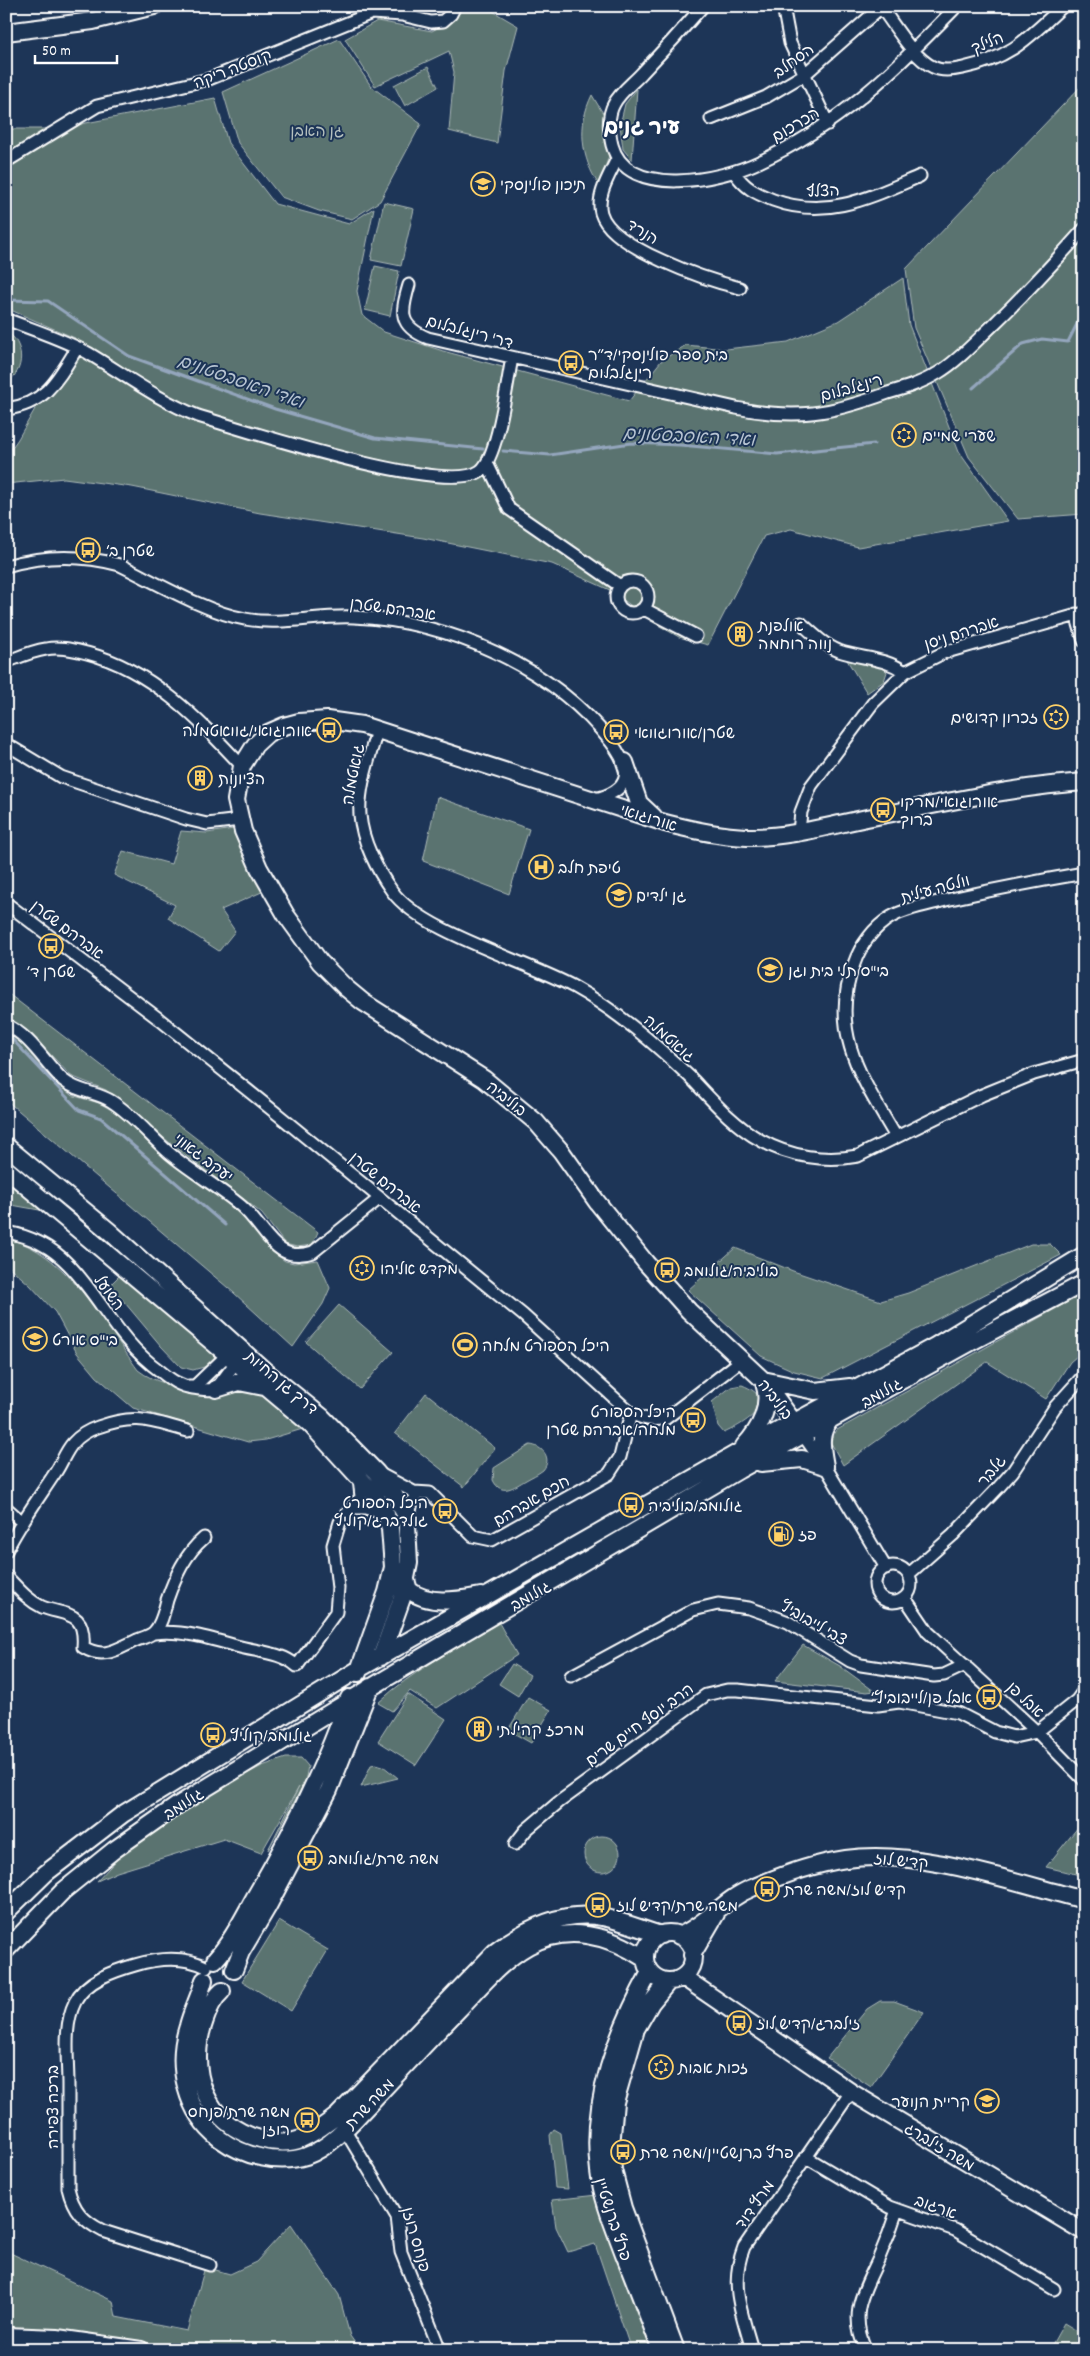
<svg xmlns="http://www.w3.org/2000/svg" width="1090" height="2356" font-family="Dekko,'Playpen Sans Hebrew',sans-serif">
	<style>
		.green { fill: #5a736f; stroke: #acb9b7 }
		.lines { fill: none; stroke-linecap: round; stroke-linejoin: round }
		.stream { stroke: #94a6bd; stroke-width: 3 }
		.street-casing { stroke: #fff; stroke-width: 15 }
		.secondary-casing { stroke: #fff; stroke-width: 20 }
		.street { stroke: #1d3557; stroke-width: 11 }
		.secondary { stroke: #1d3557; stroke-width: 16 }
		.labels { text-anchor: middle; stroke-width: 4; stroke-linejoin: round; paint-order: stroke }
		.street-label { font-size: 16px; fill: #fff; stroke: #1d3557 }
		.park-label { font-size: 16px; fill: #b5c0be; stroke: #1d3557 }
		.poi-label { font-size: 16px; fill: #fff; stroke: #1d3557; text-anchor: start }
		.water-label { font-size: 18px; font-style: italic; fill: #b7c4d3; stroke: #1d3557 }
		.district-label { font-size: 21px; font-weight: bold; fill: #fff; stroke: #1d3557 }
	</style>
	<rect width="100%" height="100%" fill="#1d3557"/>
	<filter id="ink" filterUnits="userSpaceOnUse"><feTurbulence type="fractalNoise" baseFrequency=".02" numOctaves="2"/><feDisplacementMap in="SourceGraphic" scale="10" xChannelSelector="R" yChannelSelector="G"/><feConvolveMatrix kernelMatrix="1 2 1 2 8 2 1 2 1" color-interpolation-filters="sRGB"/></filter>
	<g filter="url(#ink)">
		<path class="green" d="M460 6H484L518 26 506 71 497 143 449 131 454 72 449 51 375 86 345 39 377 21 432 31 457 17Z
			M339 39 371 86 421 124 380 201 352 219 319 211 281 197 238 143 223 92Z
			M428 67 438 87 405 106 394 85Z
			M1084 83V514L1018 519 969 457 914 328 906 269Z
			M637 89 632 160 623 149 620 125 625 104Z
			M592 95 604 115 605 141 609 156 599 185C581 158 577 125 592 95Z
			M215 98 228 143 275 204 349 224 374 208 357 291 362 315 384 332 443 351 629 401 661 361 686 345 726 349 788 342 838 321 903 278 909 325 959 452 1008 521 858 547 791 529 764 536 708 645 679 637 651 621 612 591 552 564 423 538 260 513 132 487 64 478 6 484V456L18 439 75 338 6 308V129H55Z
			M384 202 414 209 401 266 371 260Z
			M375 266 399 271 390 316 365 310Z
			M6 331C25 343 26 371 6 383Z
			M847 660C862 659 877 660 887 672L884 681 867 693Z
			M437 797 529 829 509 894 423 861Z
			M234 829 264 891 221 910 235 931 219 951 168 918 175 905 114 875 123 851 171 864 181 831 207 833Z
			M6 992 318 1232 312 1245 297 1247 285 1244 262 1214 249 1203 181 1152 106 1090 71 1076 32 1035 6 1021Z
			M6 1033 18 1039 45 1072 71 1095 99 1103 121 1115 163 1151 208 1186 242 1215 256 1230 270 1250 285 1261 294 1263 318 1260 330 1288 323 1304 293 1347 234 1293 6 1100Z
			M6 1178 45 1211 6 1204Z
			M6 1239C65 1249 105 1325 138 1370 174 1398 220 1379 260 1394 272 1398 295 1420 306 1428L266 1440 248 1442 133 1408 97 1377 77 1353 55 1312 30 1285 6 1264Z
			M1031 1244H1050L1061 1255 823 1378 794 1371 761 1356 688 1290 735 1248 793 1271 881 1301 908 1293Z
			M120 1275 218 1351 215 1364 193 1370 181 1367 161 1346 110 1285Z
			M1084 1293V1350L1070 1362 1046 1399 987 1362 843 1465 830 1441 837 1430Z
			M339 1305 393 1352 360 1389 306 1342Z
			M742 1385C783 1401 744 1424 724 1433L718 1426 712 1402 731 1387Z
			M426 1393 495 1448 464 1487 395 1433Z
			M530 1445C542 1446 553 1458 543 1470 538 1474 531 1477 526 1480 514 1487 501 1497 493 1480L494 1468Z
			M499 1623 517 1655 437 1708 410 1691 392 1711 378 1703C413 1670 457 1648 499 1623Z
			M803 1645 840 1666 874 1691 867 1692 775 1681Z
			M512 1664 530 1675 518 1696 499 1684Z
			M408 1694 446 1719 416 1765 378 1741Z
			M528 1697 551 1710 531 1743 508 1730Z
			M286 1758H301L308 1766 305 1782 268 1850 299 1787 261 1853 224 1839 117 1872 97 1881 121 1855 216 1790 262 1766Z
			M376 1764 383 1766 398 1778 361 1787 371 1765Z
			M1083 1820 1084 1876 1046 1867 1083 1821Z
			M584 1854a18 18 0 1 1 36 0a18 18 0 1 1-36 0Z
			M279 1921 328 1950 291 2011 242 1981Z
			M880 2001H894L924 2012 871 2087 827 2058 867 2009Z
			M554 2129 561 2133 568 2189 555 2188 550 2135Z
			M597 2195 651 2350H631L595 2244 568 2252 556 2227 552 2200Z
			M291 2224 339 2295 350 2336 360 2350H176C120 2335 63 2331 6 2328V2251L113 2301 116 2317 187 2331 205 2267 230 2274 256 2262Z
			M1064 2323 1084 2335V2350H1049Z"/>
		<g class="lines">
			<path class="stream" d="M6 300 48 301 129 356 275 409 375 438 483 449
				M973 388 1023 344 1042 339 1068 342 1084 310
				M503 451 550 455 631 443 680 445 777 454 874 444
				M11 1038 79 1110 101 1118 225 1225"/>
			<g class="street-casing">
				<path id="street" d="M703 6C683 29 663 51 642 73 633 83 620 92 614 104 607 116 609 132 612 145 627 200 721 180 759 162 841 125 895 69 957 6
					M783 6 790 43 828 124
					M880 6C894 24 913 58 933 67 942 72 954 70 963 68 1011 58 1028 38 1063 6
					M711 119 766 97 805 74 881 7
					M10 159 97 106 209 79 372 13 402 15 431 22 443 21 451 14 455 6
					M617 159C610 174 596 196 601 213 611 248 707 280 740 288
					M734 172C745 188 755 193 773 200 827 220 871 197 920 176
					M409 285C401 312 398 326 428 338L736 408C797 420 830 414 888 393 905 388 922 383 938 373 958 361 975 342 992 326 1024 295 1054 263 1084 229
					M6 319C33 330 63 339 88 353 125 375 158 400 198 416 244 430 445 496 480 471 498 458 507 382 512 358
					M6 409C46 404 58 379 77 348
					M487 463 509 509 620 586
					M6 566C44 555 83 555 120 565 155 582 208 613 245 619 282 626 317 615 354 617 448 621 552 666 611 742 632 769 633 790 595 799
					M616 597a16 16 0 1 1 32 0a16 16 0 1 1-32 0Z
					M644 609 696 636
					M1076 614 1084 641
					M801 623C812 633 824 645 839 651 862 659 884 657 905 672
					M6 662C19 657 32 651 46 649 59 646 74 650 87 653 152 670 198 719 242 766
					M377 730C370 757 358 787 360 815 362 841 377 870 392 891 421 932 527 961 574 987 617 1011 654 1043 690 1077 711 1099 733 1125 760 1140 790 1157 825 1162 858 1156L982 1095 1034 1074 1084 1060
					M6 744 61 777 186 819 207 824 240 820
					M799 832 801 812 811 786 873 703 905 672 943 653 1084 613
					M6 903 159 1019 281 1117 523 1315 631 1413C643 1420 652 1420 665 1419L743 1359
					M6 1025C31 1036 44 1062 63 1080 77 1092 97 1092 111 1101 135 1116 152 1139 174 1157 195 1174 220 1188 241 1206 266 1227 274 1265 313 1252L380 1198
					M896 1137C863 1080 828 1032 854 964 860 946 874 927 891 917 907 908 927 905 946 900 991 890 1037 881 1084 873
					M6 1232C30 1236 52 1247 69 1265 103 1300 117 1340 160 1371 171 1380 179 1386 193 1388 201 1389 208 1391 216 1389L239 1358
					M189 1386H195L222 1360 235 1353
					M803 1435 825 1466 886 1568
					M382 1475 414 1492 430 1493 473 1536 492 1540 609 1474 620 1457 631 1413
					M6 1508 21 1521
					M354 1508H365L386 1514
					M408 1520 412 1502 418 1493
					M6 1551C20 1523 38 1499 55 1473 62 1463 65 1452 73 1443 79 1436 89 1430 98 1427 137 1413 150 1421 188 1431
					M875 1584a18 18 0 1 1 36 0a18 18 0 1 1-36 0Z
					M909 1574 953 1535 998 1488 1013 1471 1055 1407 1084 1375
					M6 1576C17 1587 27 1600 42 1607 66 1616 86 1610 83 1647 104 1660 117 1649 137 1640 142 1638 150 1636 154 1632 162 1624 164 1611 167 1600 175 1577 185 1554 204 1538
					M905 1598 928 1632 1037 1732 1084 1780
					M154 1633C182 1630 209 1638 236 1646 258 1652 281 1652 297 1666L336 1612 338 1588 333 1545 340 1522 361 1497 359 1478
					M571 1676 693 1610 718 1604 749 1608 772 1616 788 1622 850 1661 861 1665 934 1676 944 1675 965 1665
					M515 1844 526 1830 559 1802 706 1695 727 1690H738L878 1705 899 1702 958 1713 995 1732 1014 1737 1037 1732 1077 1700 1084 1690
					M206 1967C185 1956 158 1958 135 1965 114 1971 86 1980 75 2002 63 2026 68 2058 68 2085 68 2119 68 2153 68 2188 73 2210 83 2221 103 2231L210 2265
					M342 2125 397 2217 401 2252 440 2350
					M806 2157 890 2207 955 2230 1054 2289
					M752 2350C742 2313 729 2285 744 2247L851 2092
					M866 2350C848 2313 864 2291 879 2258 886 2242 892 2226 897 2210"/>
			</g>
			<g class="secondary-casing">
				<path id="secondary" d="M6 32 93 21 154 6
					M625 762 639 803 654 817
					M6 1146 109 1231 264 1370 322 1417 376 1472 393 1493 405 1514 407 1525 409 1563 402 1598 381 1657
					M6 1169 310 1424 375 1495 386 1514 390 1529 393 1567 387 1592 358 1673
					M763 1380 815 1391 850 1387
					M216 1389 239 1382 264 1387
					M803 1435 763 1380 689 1311 646 1263 597 1202 561 1151 536 1122 484 1079 363 1002 346 988 320 962 286 915 259 868 243 831 236 800 242 766 255 745 268 733 284 726 299 722 327 720 362 725 665 823C692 830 719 836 747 837 787 838 828 826 867 818 939 804 1011 787 1084 782
					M744 1446C760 1429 772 1406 764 1383
					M761 1463 802 1459 825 1466
					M825 1466C822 1449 818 1434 830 1420
					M406 1580 409 1590C429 1606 458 1600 481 1596
					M6 1912 46 1873 123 1814 359 1669 739 1452 935 1346 1084 1255
					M645 1957a24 24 0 1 1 48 0a24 24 0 1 1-48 0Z
					M679 1936C706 1925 724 1899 752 1888 782 1875 813 1864 846 1859 917 1848 1014 1882 1084 1900
					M6 1950 63 1891 114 1850 178 1805 385 1679 739 1470 975 1340 1084 1283
					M692 1955 716 1914
					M215 1960C232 1941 243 1918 256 1895 292 1833 325 1766 349 1698
					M234 1970 241 1952 267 1908 329 1790 370 1687
					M650 1972C617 2032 590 2101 599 2171 602 2199 614 2227 624 2254 637 2286 649 2318 661 2350
					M683 1977 851 2092 1084 2232
					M204 1980C200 1996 192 2010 188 2026 175 2066 186 2113 220 2139 243 2156 278 2165 306 2156 332 2147 354 2120 372 2101 401 2070 429 2040 458 2010 479 1988 501 1961 528 1946 567 1924 610 1935 645 1959
					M669 1981 651 2003 636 2029 615 2102 611 2146 613 2170 623 2208 676 2350
					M222 1991C213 1999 209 2009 205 2020 186 2070 206 2125 260 2139 273 2143 289 2144 301 2139 314 2134 326 2124 337 2116L495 1952C526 1928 562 1910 602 1917 622 1921 641 1929 661 1935
					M6 2336 57 2338 141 2350
					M6 2348 60 2350"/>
			</g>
			<use href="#street" class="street"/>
			<use href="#secondary" class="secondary"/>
		</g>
	</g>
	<defs>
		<g id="school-ring" transform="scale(1.25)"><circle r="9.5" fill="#1d3557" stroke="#ffd166" stroke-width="1.5"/><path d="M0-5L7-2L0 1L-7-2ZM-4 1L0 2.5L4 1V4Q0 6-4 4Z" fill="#ffd166"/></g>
		<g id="bus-ring" transform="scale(1.25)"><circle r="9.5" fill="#1d3557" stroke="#ffd166" stroke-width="1.5"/><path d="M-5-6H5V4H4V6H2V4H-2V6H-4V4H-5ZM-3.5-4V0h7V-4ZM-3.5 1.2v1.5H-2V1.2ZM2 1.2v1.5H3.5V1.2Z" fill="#ffd166"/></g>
		<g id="synagogue-ring" transform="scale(1.25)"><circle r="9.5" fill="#1d3557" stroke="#ffd166" stroke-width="1.5"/><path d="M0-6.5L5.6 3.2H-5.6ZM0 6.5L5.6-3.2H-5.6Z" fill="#ffd166"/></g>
		<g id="building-ring" transform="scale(1.25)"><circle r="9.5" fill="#1d3557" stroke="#ffd166" stroke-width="1.5"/><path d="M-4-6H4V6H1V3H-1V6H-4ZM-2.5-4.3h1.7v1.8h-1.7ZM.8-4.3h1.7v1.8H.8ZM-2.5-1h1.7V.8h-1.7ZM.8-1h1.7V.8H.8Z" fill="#ffd166"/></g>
		<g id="hospital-ring" transform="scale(1.25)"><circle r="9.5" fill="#1d3557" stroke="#ffd166" stroke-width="1.5"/><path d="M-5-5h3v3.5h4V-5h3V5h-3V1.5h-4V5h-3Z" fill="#ffd166"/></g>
		<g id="stadium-ring" transform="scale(1.25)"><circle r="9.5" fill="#1d3557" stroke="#ffd166" stroke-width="1.5"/><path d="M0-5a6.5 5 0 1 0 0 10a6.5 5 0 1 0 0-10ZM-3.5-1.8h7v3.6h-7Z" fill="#ffd166"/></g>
		<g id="fuel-ring" transform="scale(1.25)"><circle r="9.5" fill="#1d3557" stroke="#ffd166" stroke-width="1.5"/><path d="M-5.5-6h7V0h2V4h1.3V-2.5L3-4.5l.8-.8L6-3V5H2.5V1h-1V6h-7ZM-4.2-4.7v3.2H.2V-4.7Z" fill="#ffd166"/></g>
	</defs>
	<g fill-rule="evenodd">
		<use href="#school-ring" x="483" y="184"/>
		<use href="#bus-ring" x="571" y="363"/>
		<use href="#synagogue-ring" x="904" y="435"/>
		<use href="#bus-ring" x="88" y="550"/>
		<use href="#building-ring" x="740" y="634"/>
		<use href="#synagogue-ring" x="1056" y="717"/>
		<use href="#bus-ring" x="329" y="730"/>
		<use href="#bus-ring" x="616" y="732"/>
		<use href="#building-ring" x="200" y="778"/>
		<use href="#bus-ring" x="883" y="810"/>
		<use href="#hospital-ring" x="541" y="867"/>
		<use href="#school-ring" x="619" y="895"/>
		<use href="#bus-ring" x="51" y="946"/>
		<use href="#school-ring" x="770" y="970"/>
		<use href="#synagogue-ring" x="362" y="1268"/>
		<use href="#bus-ring" x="667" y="1270"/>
		<use href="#school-ring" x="35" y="1339"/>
		<use href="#stadium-ring" x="465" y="1345"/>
		<use href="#bus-ring" x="693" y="1420"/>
		<use href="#bus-ring" x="631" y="1505"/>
		<use href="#bus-ring" x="445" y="1511"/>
		<use href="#fuel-ring" x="781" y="1534"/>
		<use href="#bus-ring" x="989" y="1697"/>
		<use href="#building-ring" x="479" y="1729"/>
		<use href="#bus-ring" x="213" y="1735"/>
		<use href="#bus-ring" x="310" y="1858"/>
		<use href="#bus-ring" x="767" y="1889"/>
		<use href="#bus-ring" x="598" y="1905"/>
		<use href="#bus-ring" x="739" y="2023"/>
		<use href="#synagogue-ring" x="661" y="2067"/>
		<use href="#school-ring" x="987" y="2101"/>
		<use href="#bus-ring" x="307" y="2120"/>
		<use href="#bus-ring" x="623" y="2152"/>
	</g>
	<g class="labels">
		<g class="street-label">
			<text transform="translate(987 42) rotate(-22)" y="6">הלילך</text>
			<text transform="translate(793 60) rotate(-36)" y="6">הסחלב</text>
			<text transform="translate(232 68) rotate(-21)" y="6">קוסטה ריקה</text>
			<text transform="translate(795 124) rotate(-31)" y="6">הכרכום</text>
			<text transform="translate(823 190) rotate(-3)" y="6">הצלף</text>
			<text transform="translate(643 231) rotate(31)" y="6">הנרד</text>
			<text transform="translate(470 331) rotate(15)" y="6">דר' רינגלבלום</text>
			<text transform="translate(851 387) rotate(-16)" y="6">רינגלבלום</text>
			<text transform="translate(393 608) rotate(8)" y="6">אברהם שטרן</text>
			<text transform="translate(961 632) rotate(-18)" y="6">אברהם ניסן</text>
			<text transform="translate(352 774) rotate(-79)" y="6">גואטמלה</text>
			<text transform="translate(649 817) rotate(17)" y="6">אורוגואי</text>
			<text transform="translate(935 888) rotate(-15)" y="6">וולטה עילית</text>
			<text transform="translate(68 929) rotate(37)" y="6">אברהם שטרן</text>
			<text transform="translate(670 1038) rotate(42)" y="6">גואטמלה</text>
			<text transform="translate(507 1098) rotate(39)" y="6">בוליביה</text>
			<text transform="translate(204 1157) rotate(37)" y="6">יעקב גאוני</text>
			<text transform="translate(386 1182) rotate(39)" y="6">אברהם שטרן</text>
			<text transform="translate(110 1292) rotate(54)" y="6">השועל</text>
			<text transform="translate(282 1382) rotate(40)" y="6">דרך גן החיות</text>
			<text transform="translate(881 1392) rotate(-29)" y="6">גולומב</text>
			<text transform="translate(776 1399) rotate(53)" y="6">בוליביה</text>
			<text transform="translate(991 1470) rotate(-50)" y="6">גלבר</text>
			<text transform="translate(531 1500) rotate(-30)" y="6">חכם אברהם</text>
			<text transform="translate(530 1595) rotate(-30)" y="6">גולומב</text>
			<text transform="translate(814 1622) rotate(30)" y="6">צבי לייבוביץ</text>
			<text transform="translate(1026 1699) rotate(43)" y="6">אבל פן</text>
			<text transform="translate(639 1724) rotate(-36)" y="6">הרב יוסף חיים שרים</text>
			<text transform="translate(183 1803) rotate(-33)" y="6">גולומב</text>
			<text transform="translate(901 1860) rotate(5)" y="6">קדיש לוז</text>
			<text transform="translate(369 2103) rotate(-46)" y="6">משה שרת</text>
			<text transform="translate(52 2107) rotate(-90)" y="6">ברכה צפירה</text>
			<text transform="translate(940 2146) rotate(31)" y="6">משה זילברג</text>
			<text transform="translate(754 2204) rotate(-55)" y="6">מרץ דוד</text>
			<text transform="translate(936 2206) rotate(20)" y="6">ארגוב</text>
			<text transform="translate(614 2219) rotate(72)" y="6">פרץ ברנשטיין</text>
			<text transform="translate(417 2239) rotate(74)" y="6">פנחס רוזן</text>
		</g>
		<g class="park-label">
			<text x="317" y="136">גן האבן</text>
		</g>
		<g class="poi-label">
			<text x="500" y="190">תיכון פולינסקי</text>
			<text x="588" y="360">בית ספר פולינסקי/ד״ר<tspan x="588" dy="18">רינגלבלום</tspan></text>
			<text x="922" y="441">שערי שמיים</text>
			<text x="106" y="556">שטרן ב׳</text>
			<text x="758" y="631">אולפנת<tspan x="758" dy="18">נווה רוחמה</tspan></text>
			<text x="1038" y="723" text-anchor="end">זכרון קדושים</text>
			<text x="312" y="736" text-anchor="end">אורוגואי/גוואטמלה</text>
			<text x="634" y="738">שטרן/אורוגוואי</text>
			<text x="218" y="784">הציונות</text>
			<text x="900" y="807">אורוגואי/מרקו<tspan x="900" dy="18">ברוך</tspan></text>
			<text x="558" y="873">טיפת חלב</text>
			<text x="636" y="901">גן ילדים</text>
			<text x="788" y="976">בי"ס תלי בית וגן</text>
			<text x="51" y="977" text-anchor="middle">שטרן ד׳</text>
			<text x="380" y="1274">מקדש אליהו</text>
			<text x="684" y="1276">בוליביה/גולומב</text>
			<text x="52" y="1345">בי"ס אורט</text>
			<text x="482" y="1351">היכל הספורט מלחה</text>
			<text x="676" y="1417" text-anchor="end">היכל הספורט<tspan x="676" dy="18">מלחה/אברהם שטרן</tspan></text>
			<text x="428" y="1508" text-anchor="end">היכל הספורט<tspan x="428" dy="18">גולדברג/קוליץ</tspan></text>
			<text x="648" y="1511">גולומב/בוליביה</text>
			<text x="798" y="1540">פז</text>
			<text x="972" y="1703" text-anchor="end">אבל פן/לייבוביץ׳</text>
			<text x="496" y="1735">מרכז קהילתי</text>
			<text x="230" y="1741">גולומב/קוליץ</text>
			<text x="328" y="1864">משה שרת/גולומב</text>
			<text x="784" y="1895">קדיש לוז/משה שרת</text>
			<text x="616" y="1911">משה שרת/קדיש לוז</text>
			<text x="756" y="2029">זילברג/קדיש לוז</text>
			<text x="678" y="2073">זכות אבות</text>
			<text x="970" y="2107" text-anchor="end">קריית הנוער</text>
			<text x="290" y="2117" text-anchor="end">משה שרת/פנחס<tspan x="290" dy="18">רוזן</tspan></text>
			<text x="640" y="2158">פרץ ברנשטיין/משה שרת</text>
		</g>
		<g class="water-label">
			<text transform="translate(241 381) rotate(19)" y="6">ואדי האסבסטונים</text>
			<text transform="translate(689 436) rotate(3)" y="6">ואדי האסבסטונים</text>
		</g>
		<g class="district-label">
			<text x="642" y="134">עיר גנים</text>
		</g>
	</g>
	<rect width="1090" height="2356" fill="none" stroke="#1d3557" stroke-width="25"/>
	<rect x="12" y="12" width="1065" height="2331" fill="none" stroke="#fff" stroke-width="2" filter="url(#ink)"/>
	<path d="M35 55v8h82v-8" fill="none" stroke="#ffffff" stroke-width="2.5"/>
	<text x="42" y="55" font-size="15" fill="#ffffff" stroke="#1d3557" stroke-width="4" paint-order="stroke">50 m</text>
</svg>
